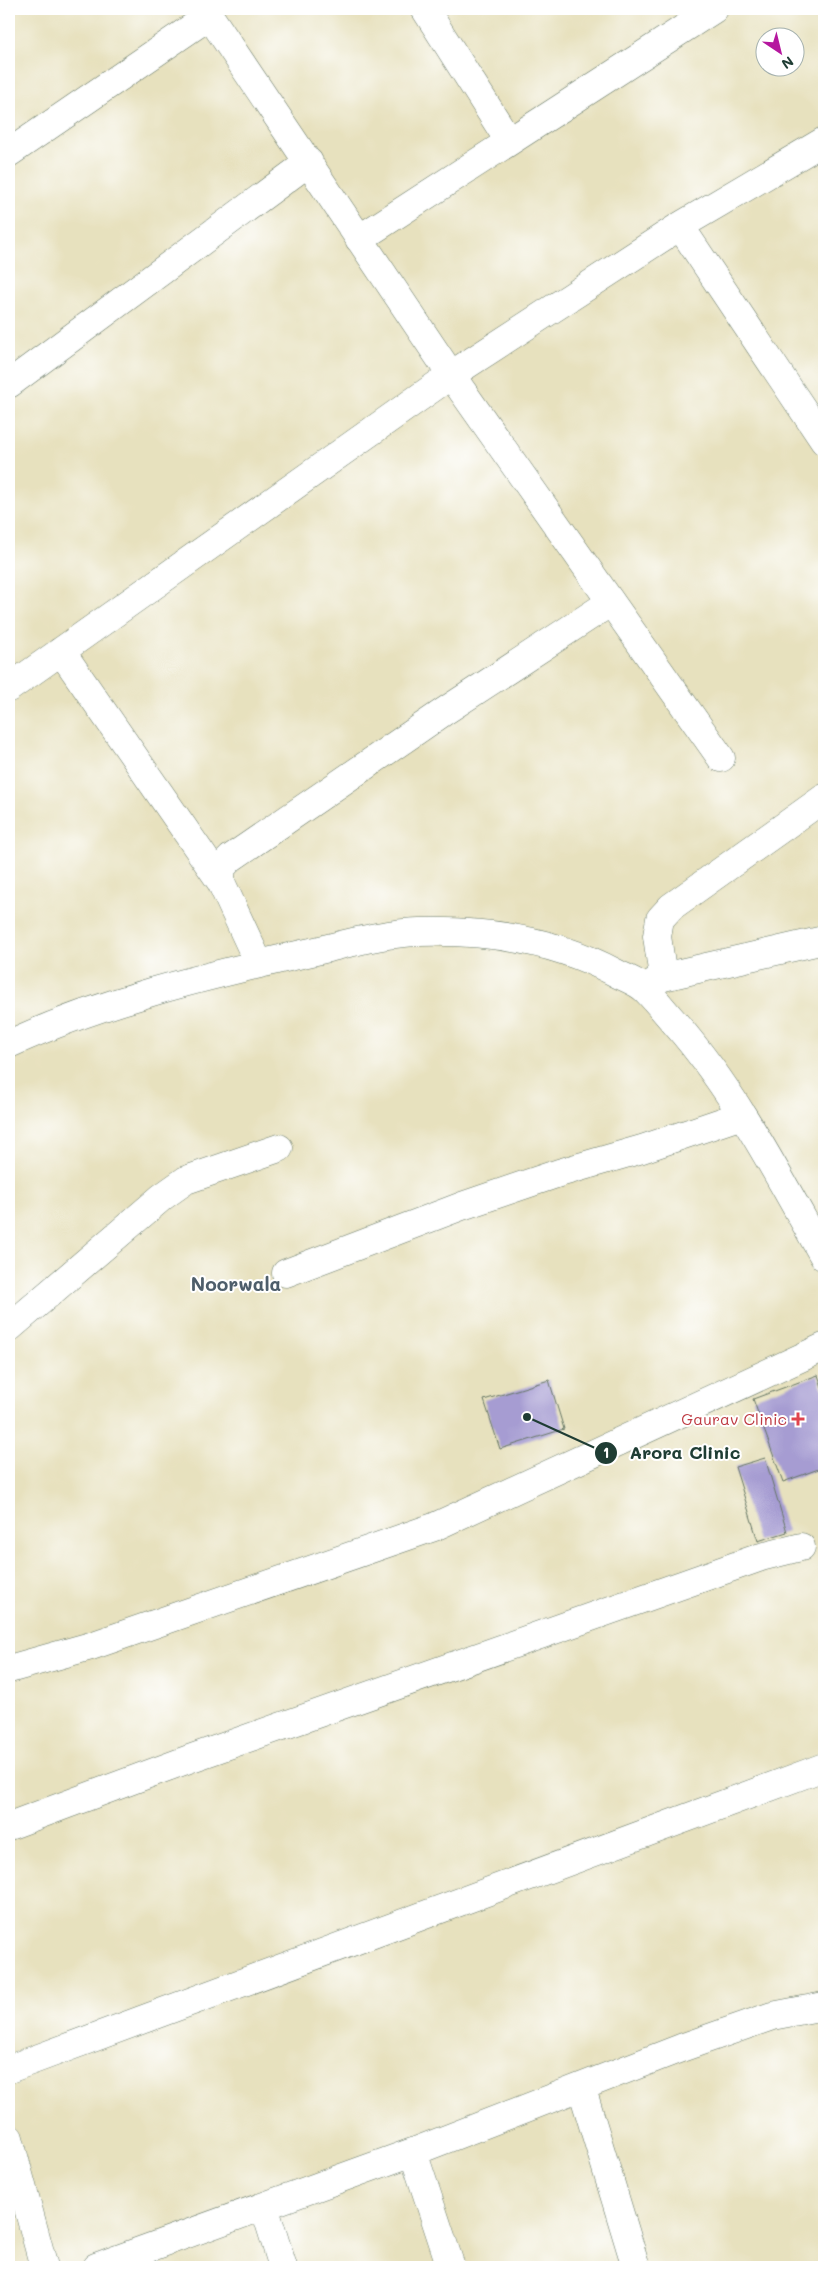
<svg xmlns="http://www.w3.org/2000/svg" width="833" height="2276" font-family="Mali,sans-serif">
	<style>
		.building { fill: #a69cd2 }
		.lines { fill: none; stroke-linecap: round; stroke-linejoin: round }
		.minor-casing { stroke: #657664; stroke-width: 29 }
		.minor { stroke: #fff; stroke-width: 28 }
		.health-dot { fill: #e0444e; stroke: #fff; stroke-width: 2 }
		.labels { text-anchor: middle; stroke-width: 4; stroke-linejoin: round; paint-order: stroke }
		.health-label { font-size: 16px; fill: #be3a42; stroke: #fff; text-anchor: end }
		.quarter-label { font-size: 19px; font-weight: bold; fill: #4e5e6b; stroke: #fff }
		.leader { fill: none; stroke: #1f3d34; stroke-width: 2 }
		.callout-dot { fill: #1f3d34; stroke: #fff; stroke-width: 2 }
		.mark-label { font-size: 15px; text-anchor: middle; font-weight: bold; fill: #fff }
		.callout-label { font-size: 18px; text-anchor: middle; font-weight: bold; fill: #1f3d34; stroke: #fff; stroke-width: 4; stroke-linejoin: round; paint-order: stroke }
	</style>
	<rect width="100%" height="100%" fill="#fff"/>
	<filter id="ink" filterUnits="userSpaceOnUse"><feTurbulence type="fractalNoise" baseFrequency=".02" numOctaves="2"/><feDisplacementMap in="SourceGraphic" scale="10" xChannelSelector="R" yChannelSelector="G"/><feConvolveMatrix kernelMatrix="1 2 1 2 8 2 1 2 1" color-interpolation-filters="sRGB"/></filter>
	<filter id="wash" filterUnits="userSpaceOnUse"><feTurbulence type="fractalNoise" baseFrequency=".0096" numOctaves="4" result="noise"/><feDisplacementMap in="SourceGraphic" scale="20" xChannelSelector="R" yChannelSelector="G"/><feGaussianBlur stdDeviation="1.12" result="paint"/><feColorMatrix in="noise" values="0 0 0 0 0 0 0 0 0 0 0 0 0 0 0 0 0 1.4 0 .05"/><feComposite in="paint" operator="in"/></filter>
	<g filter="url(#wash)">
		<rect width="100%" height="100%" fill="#e7e1be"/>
		<g id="blocks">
			<path class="building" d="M818 1375 824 1393V1467L783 1482 753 1399Z
				M549 1380 564 1429 500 1449 484 1400Z
				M765 1458 787 1532 758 1541 735 1467Z"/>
		</g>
	</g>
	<g filter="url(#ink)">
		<use href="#blocks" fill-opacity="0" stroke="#657664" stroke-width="1"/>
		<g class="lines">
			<g class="minor-casing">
				<path id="minor" d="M205 9 451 375 721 758
					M425 9 509 141
					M9 153 209 16
					M680 226 824 441
					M359 239 714 9
					M9 384 309 162
					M61 651 221 882
					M9 688 451 375 680 226 824 141
					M259 964 221 882V868L231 858 445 711 611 602
					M663 977 824 940
					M644 988 663 977 657 936 660 919 671 907 824 798
					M9 1044C103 1001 202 977 302 954 340 946 380 933 419 932 487 930 556 940 616 973 625 978 638 982 646 990 656 1000 665 1012 675 1023 736 1093 779 1177 824 1257
					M286 1273 462 1206 559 1173 642 1149 742 1115
					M9 1328 162 1197 186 1180 279 1148
					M9 1669 91 1646 434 1527 824 1347
					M9 1826 189 1759 761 1557 801 1547
					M9 2069 824 1767
					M582 2089 636 2267
					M9 2138 44 2267
					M413 2152 451 2267
					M264 2206 283 2267
					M96 2267 413 2152 681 2048 772 2016 824 2006"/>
			</g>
			<use href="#minor" class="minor"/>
		</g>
	</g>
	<path class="health-dot" d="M795.5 1411.5h5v5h5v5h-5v5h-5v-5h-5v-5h5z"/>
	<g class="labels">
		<g class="health-label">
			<text x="787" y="1425">Gaurav Clinic</text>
		</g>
		<g class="quarter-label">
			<text x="236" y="1291">Noorwala</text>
		</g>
	</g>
	<path class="leader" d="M527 1417L606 1453"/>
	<g class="callout-dot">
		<circle cx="527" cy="1417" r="5"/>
		<circle cx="606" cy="1453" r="12"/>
	</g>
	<g class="mark-label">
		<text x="606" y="1458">1</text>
	</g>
	<g class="callout-label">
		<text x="685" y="1459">Arora Clinic</text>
	</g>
	<rect width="833" height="2276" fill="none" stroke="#fff" stroke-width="30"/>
	<g transform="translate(780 52) rotate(145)"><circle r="24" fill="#ffffff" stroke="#a5b1ae"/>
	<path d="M0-4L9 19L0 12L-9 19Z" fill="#b5179e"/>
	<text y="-8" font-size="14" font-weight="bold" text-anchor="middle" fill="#1f3d34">N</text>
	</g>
</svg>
